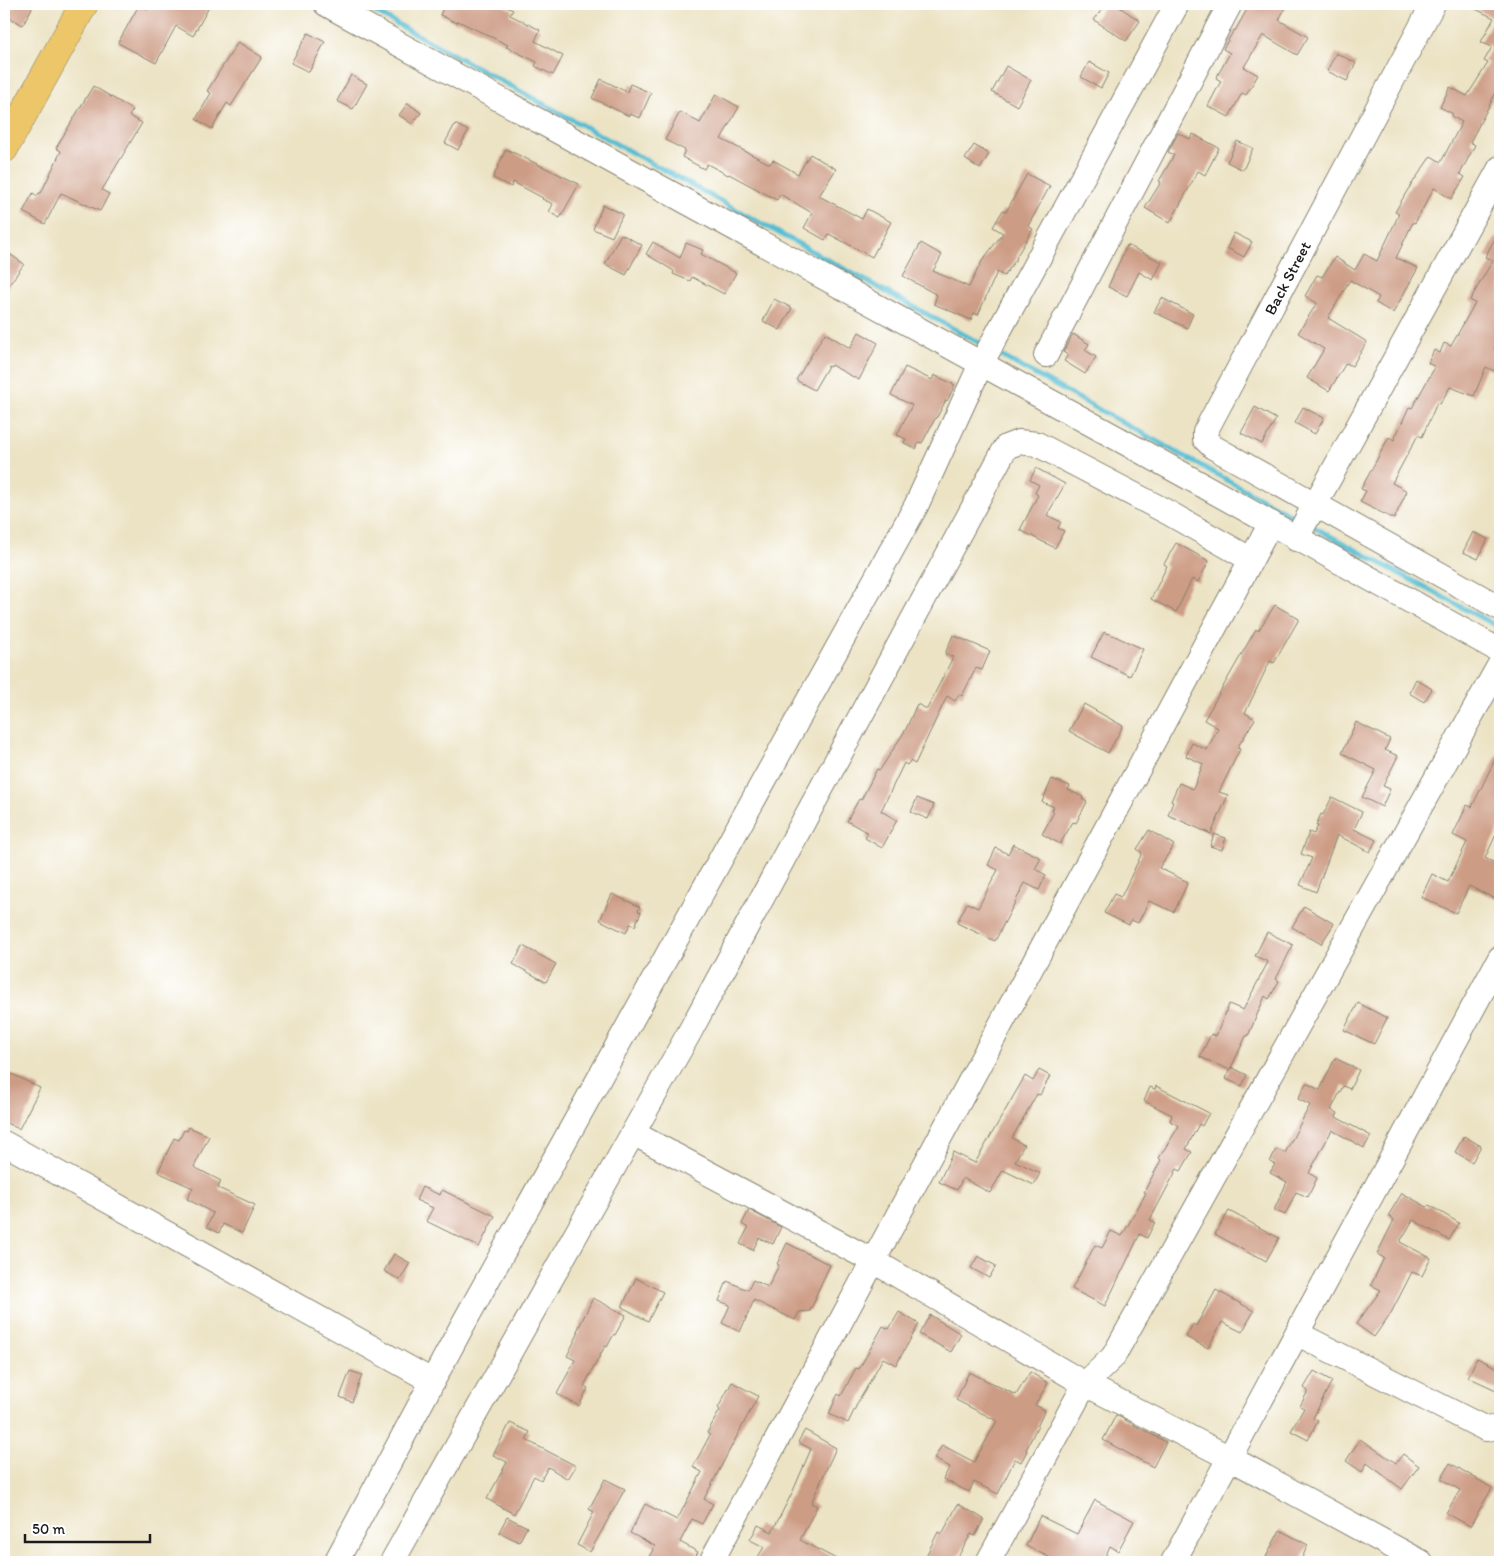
<svg xmlns="http://www.w3.org/2000/svg" width="1504" height="1566" font-family="Itim,sans-serif">
	<style>
		.lines { fill: none; stroke-linecap: round; stroke-linejoin: round }
		.stream { stroke: #56bed3; stroke-width: 5 }
		.building { fill: #cd9c85 }
		.minor-casing { stroke: #848070; stroke-width: 26 }
		.major-casing { stroke: #848070; stroke-width: 29 }
		.minor { stroke: #fff; stroke-width: 24 }
		.major { stroke: #ecc669; stroke-width: 28 }
		.labels { text-anchor: middle; stroke-width: 4; stroke-linejoin: round; paint-order: stroke }
		.street-label { font-size: 16px; fill: #1c1c1c; stroke: #fff }
	</style>
	<rect width="100%" height="100%" fill="#fff"/>
	<filter id="ink" filterUnits="userSpaceOnUse"><feTurbulence type="fractalNoise" baseFrequency=".02" numOctaves="2"/><feDisplacementMap in="SourceGraphic" scale="10" xChannelSelector="R" yChannelSelector="G"/><feConvolveMatrix kernelMatrix="1 2 1 2 8 2 1 2 1" color-interpolation-filters="sRGB"/></filter>
	<filter id="wash" filterUnits="userSpaceOnUse"><feTurbulence type="fractalNoise" baseFrequency=".0096" numOctaves="4" result="noise"/><feDisplacementMap in="SourceGraphic" scale="20" xChannelSelector="R" yChannelSelector="G"/><feGaussianBlur stdDeviation="1.12" result="paint"/><feColorMatrix in="noise" values="0 0 0 0 0 0 0 0 0 0 0 0 0 0 0 0 0 1.4 0 .05"/><feComposite in="paint" operator="in"/></filter>
	<g filter="url(#wash)">
		<rect width="100%" height="100%" fill="#ece3c4"/>
		<g class="lines">
			<path class="stream" d="M361 4 985 346
				M994 352 1300 520
				M1310 525 1500 628"/>
		</g>
		<g id="blocks">
			<path class="building" d="M4 4H34L23 25 4 15Z
				M152 4H197L208 9 193 36 176 26 156 63 118 43 139 5 149 10Z
				M445 4H499L513 10 510 15 540 30 535 41 563 56 553 75 535 66 537 62 506 47 508 45 458 21 457 23 440 15Z
				M1106 4H1115L1140 21 1126 41 1094 20Z
				M1250 4H1287L1279 20 1308 37 1297 55 1263 35 1244 67 1258 75 1246 95 1242 93 1229 117 1208 106 1221 81 1216 78 1230 53 1223 49 1234 30 1235 31Z
				M1465 4H1500V85L1470 142 1475 145 1460 174 1465 177 1451 199 1434 188 1415 223 1413 222 1396 258 1418 268 1393 313 1376 303 1379 297 1350 280 1328 318 1367 342 1352 366 1346 363 1329 391 1307 378 1324 349 1298 333 1317 303 1305 296 1317 275 1322 277 1335 257 1355 270 1364 254 1377 261 1399 214 1395 212 1407 191 1431 156 1441 162 1462 122 1451 116 1453 114 1440 107 1450 87 1467 96 1488 63 1484 61 1492 47 1481 42 1494 18Z
				M308 33 325 42 309 72 291 63Z
				M238 42 262 57 231 106 227 103 212 129 196 119 211 93 207 91Z
				M1336 53 1356 63 1347 81 1327 71Z
				M1089 62 1109 73 1101 88 1081 77Z
				M1006 66 1031 80 1017 106 992 92Z
				M351 75 367 84 353 109 337 101Z
				M601 79 627 92 630 84 651 93 640 118 630 114 629 116 592 98Z
				M93 86 133 110 129 116 142 123 102 190 109 194 100 211 61 193 45 224 23 212 33 193 37 196 39 193H41L61 151 56 148Z
				M716 94 739 107 721 139 770 164 773 160 798 174 810 154 836 169 819 196 862 219 867 209 891 222 872 257 829 234 825 240 804 228 812 213 780 194 777 200 729 174 728 175 707 164 704 169 682 157 685 150 665 140 680 112 700 123Z
				M408 103 421 113 412 124 399 115Z
				M455 124 468 131 458 150 445 143Z
				M1178 133 1190 139 1193 134 1219 148 1205 175 1198 171 1170 223 1145 208 1161 182 1159 181 1174 155 1168 152Z
				M1237 141 1253 148 1243 170 1227 162Z
				M974 145 989 154 980 169 965 159Z
				M506 149 579 184 560 218 549 212 553 204 542 199 543 198 513 182 511 187 493 178Z
				M1027 174 1050 186 1028 226 1033 229 1016 257 1017 258 1004 276 997 272 978 315 974 313 971 320 934 304 937 295 903 276 921 243 942 255 933 271 969 287 982 261 1003 233 993 227 1003 210 1006 212Z
				M603 205 623 214 612 237 593 229Z
				M1500 229V338L1494 349 1500 352V374L1486 367 1474 396 1450 387 1440 404 1437 403 1422 437 1418 435 1392 483 1407 491 1394 519 1360 502 1366 491 1361 489 1389 437 1394 440 1409 407 1412 408 1435 367 1428 363 1434 350 1440 353 1444 343 1451 346 1475 303 1470 300 1493 260 1485 257Z
				M1234 233 1252 242 1244 257 1227 248Z
				M621 234 642 245 626 275 605 264Z
				M653 242 680 258 686 243 703 250 701 254 736 273 724 294 692 277 690 281 673 274 674 271 646 254Z
				M1127 245 1162 262 1153 280 1139 272 1127 296 1108 287Z
				M4 250 24 264 4 292Z
				M1162 298 1193 314 1187 328 1154 312Z
				M774 299 792 308 780 330 763 321Z
				M859 332 878 343 859 380 831 365 830 367 828 366 814 390 796 380 825 333 850 348Z
				M1073 334 1089 344 1085 350 1096 357 1085 374 1064 361 1068 355 1063 352Z
				M905 367 932 380 934 375 955 385 947 401 946 400 937 417H936L922 443 919 442 916 449 904 443 906 439 897 435 912 405 891 395Z
				M1255 407 1276 419 1262 444 1241 433Z
				M1303 407 1324 418 1315 434 1295 423Z
				M1036 468 1065 484 1047 515 1061 522 1058 528 1064 531 1055 548 1020 530 1038 495 1035 493 1039 485 1030 480Z
				M1473 532 1488 539 1478 559 1463 552Z
				M1176 543 1209 561 1198 582 1192 579 1176 612 1151 599 1167 566 1164 564Z
				M1275 605 1299 619 1274 663 1270 661 1245 713 1255 719 1237 748 1240 749 1219 792 1228 795 1211 834 1168 815 1173 802 1171 801 1179 783 1193 789 1203 764 1186 756 1192 743 1207 750 1218 728 1204 720 1256 629 1258 631Z
				M1104 632 1107 634 1108 633 1143 649 1130 676 1091 657Z
				M953 635 990 651 982 670 976 668 962 696 959 694 955 701 947 696 915 764 910 761 907 765 904 763 881 811 897 820 882 848 865 838 868 833 847 821 859 799 861 800 877 769 880 770 906 729 917 704 927 709 953 657 945 654Z
				M1416 679 1432 689 1424 702 1409 693Z
				M1084 704 1123 726 1108 753 1069 731Z
				M1356 722 1390 739 1385 750 1398 756 1383 786 1390 789 1382 807 1362 797 1376 770 1342 753Z
				M1500 749V826L1485 858 1500 866V901L1469 886 1456 913 1421 897 1432 874 1448 882 1467 842 1453 835 1467 805 1472 807Z
				M1052 779 1070 786 1068 790 1083 797 1082 799 1087 802 1076 823 1073 822 1060 844 1042 834 1054 812 1052 810 1054 807 1042 802Z
				M1332 797 1362 812 1354 829 1376 840 1370 852 1337 835 1316 892 1300 885 1312 858 1301 854 1309 832 1314 834 1318 826 1316 825 1321 814 1323 815Z
				M917 798 934 805 928 819 911 812Z
				M1149 830 1174 845 1159 868 1188 882 1174 912 1149 901 1138 923 1131 920 1129 925 1104 913 1114 894 1121 897 1142 853 1137 849Z
				M1214 834 1226 838 1222 850 1210 846Z
				M1013 844 1041 858 1035 869 1046 875 1039 890 1025 883 995 941 957 923 967 903 978 908 998 870 988 865 996 848 1008 854Z
				M612 894 640 907 638 911 641 912 635 926 630 924 626 933 600 920Z
				M1304 906 1334 924 1321 944 1292 927Z
				M1267 932 1293 945 1276 979 1279 981 1269 999 1265 996 1248 1036H1246L1230 1070 1200 1057 1211 1034 1216 1036 1229 1004 1243 1010 1268 962 1255 956Z
				M523 946 556 964 546 982 513 964Z
				M1358 1003 1387 1018 1374 1044 1344 1030Z
				M1335 1058 1359 1070 1350 1089 1343 1086 1331 1110 1338 1113 1336 1117 1371 1136 1364 1148 1332 1130 1309 1173 1317 1178 1308 1197 1296 1192 1285 1215 1274 1210 1287 1182 1270 1173 1275 1164 1270 1162 1276 1149 1285 1153 1310 1105 1298 1099 1306 1083 1320 1090Z
				M1231 1067 1247 1075 1242 1086 1226 1079Z
				M4 1070 40 1088 19 1129 4 1122Z
				M1039 1070 1050 1076 1040 1095 1037 1094 1012 1138 1024 1145 1015 1161 1040 1173 1034 1185 1003 1170 990 1193 963 1178 957 1190 939 1182 953 1152 975 1163 1025 1076 1033 1081Z
				M1156 1086 1209 1113 1202 1126 1199 1124 1186 1149 1192 1152 1181 1171 1177 1169 1150 1220 1155 1222 1147 1238 1140 1234 1105 1306 1072 1289 1095 1245 1102 1248 1111 1231 1122 1236 1146 1193 1144 1192 1161 1160 1159 1158 1179 1126 1170 1121 1172 1115 1144 1101 1150 1087 1155 1089Z
				M189 1127 209 1136 194 1167 221 1181 218 1188 255 1205 242 1233 223 1224 219 1233 207 1227 213 1213 187 1199 193 1188 158 1172 174 1138 179 1140 184 1130 187 1131Z
				M1464 1136 1481 1146 1472 1162 1455 1152Z
				M422 1187 440 1195 442 1190 495 1216 479 1247 426 1221 433 1208 416 1200Z
				M1402 1193 1427 1207 1429 1205 1459 1223 1449 1240 1413 1220 1400 1242 1431 1258 1422 1276 1412 1272 1391 1313 1374 1337 1356 1324 1381 1290 1371 1285 1384 1258 1377 1254 1394 1220 1388 1216Z
				M749 1210 781 1227 773 1244 759 1238 753 1250 740 1244 748 1228 742 1224Z
				M1229 1211 1279 1238 1266 1261 1254 1254V1256L1215 1234Z
				M787 1243 830 1265 815 1297 816 1298 810 1311 799 1312 795 1320 754 1300 740 1332 722 1323 730 1305 719 1301 727 1281 748 1290 753 1280 768 1287 779 1265 777 1264Z
				M394 1254 410 1263 400 1280 384 1271Z
				M978 1256 996 1266 989 1278 971 1268Z
				M636 1278 663 1292 648 1321 622 1307Z
				M1216 1290 1254 1311 1242 1332 1222 1322 1208 1348 1186 1337 1193 1324 1196 1326Z
				M593 1298 626 1315 615 1335 614 1334 607 1347 605 1346 584 1386 588 1388 579 1406 557 1394 575 1360 567 1356 579 1332 577 1331Z
				M899 1312 919 1324 896 1365 883 1358 863 1394H862L848 1423 829 1414 838 1394 841 1396 856 1368 859 1369 883 1326 889 1329Z
				M930 1315 961 1334 951 1352 919 1334Z
				M1477 1358 1500 1369V1381L1496 1390 1468 1377Z
				M350 1371 362 1375 352 1402 340 1397Z
				M1314 1371 1332 1381 1313 1418 1318 1421 1308 1440 1291 1431 1304 1408 1300 1406 1308 1391 1304 1388Z
				M969 1372 1016 1395 1030 1372 1048 1383 1035 1405 1045 1410 1026 1450 1027 1451 1021 1462 1015 1459 998 1494 974 1482 969 1492 943 1479 950 1467 934 1459 942 1445 974 1462 997 1421 956 1400Z
				M732 1382 758 1396 704 1499 713 1504 702 1524 692 1519 680 1542 698 1552 692 1562H646L655 1546 630 1533 645 1504 677 1520 702 1472 693 1467 710 1435 707 1433 720 1410 718 1408Z
				M1116 1415 1166 1442 1153 1467 1103 1440Z
				M510 1423 530 1432 526 1440 576 1466 568 1479 548 1467 541 1480 534 1476 514 1514 487 1499 507 1462 493 1455Z
				M805 1430 836 1448 811 1503 817 1506 800 1540 842 1562H755L764 1547 750 1540 758 1525 772 1532 793 1491 811 1449 798 1442Z
				M1360 1439 1396 1463 1403 1454 1419 1466 1402 1489 1367 1463 1362 1472 1346 1461Z
				M1450 1463 1492 1488 1470 1526 1446 1513 1460 1490 1441 1479Z
				M605 1479 625 1489 590 1552 577 1545 594 1512 589 1509Z
				M1095 1500 1134 1521 1118 1551 1110 1546 1103 1562H1059L1026 1546 1040 1516 1077 1534Z
				M958 1504 984 1519 975 1536 971 1534 955 1562H938L926 1556 938 1532 942 1534Z
				M507 1517 527 1527 519 1542 499 1532Z
				M1280 1530 1308 1545 1300 1562H1275L1266 1557Z"/>
		</g>
	</g>
	<g filter="url(#ink)">
		<use href="#blocks" fill-opacity="0" stroke="#848070" stroke-width="1"/>
		<g class="lines">
			<g class="minor-casing">
				<path id="minor" d="M326 4 1186 476 1500 651
					M1433 4 1205 432V439L1213 447 1500 608
					M1046 355 1230 4
					M1296 539 1500 168
					M633 1133 875 1262 1085 1384 1230 1458 1421 1562
					M4 1143 432 1381
					M1298 1334 1486 1429 1500 1427
					M336 1562 461 1328 916 506 981 364 1177 4
					M392 1562 688 1035 1006 447 1019 442 1037 444 1167 512 1250 559
					M711 1562 1271 523
					M988 1562 1085 1384 1113 1357 1500 664
					M1173 1562 1500 958"/>
			</g>
			<g class="major-casing">
				<path id="major" d="M4 149 84 4"/>
			</g>
			<use href="#minor" class="minor"/>
			<use href="#major" class="major"/>
		</g>
	</g>
	<g class="labels">
		<g class="street-label">
			<text transform="translate(1287 278) rotate(-62)" y="6">Back Street</text>
		</g>
	</g>
	<rect width="1504" height="1566" fill="none" stroke="#fff" stroke-width="20"/>
	<path d="M25 1534v8h125v-8" fill="none" stroke="#1c1c1c" stroke-width="2.5"/>
	<text x="32" y="1534" font-size="15" fill="#1c1c1c" stroke="#ffffff" stroke-width="4" paint-order="stroke">50 m</text>
</svg>
